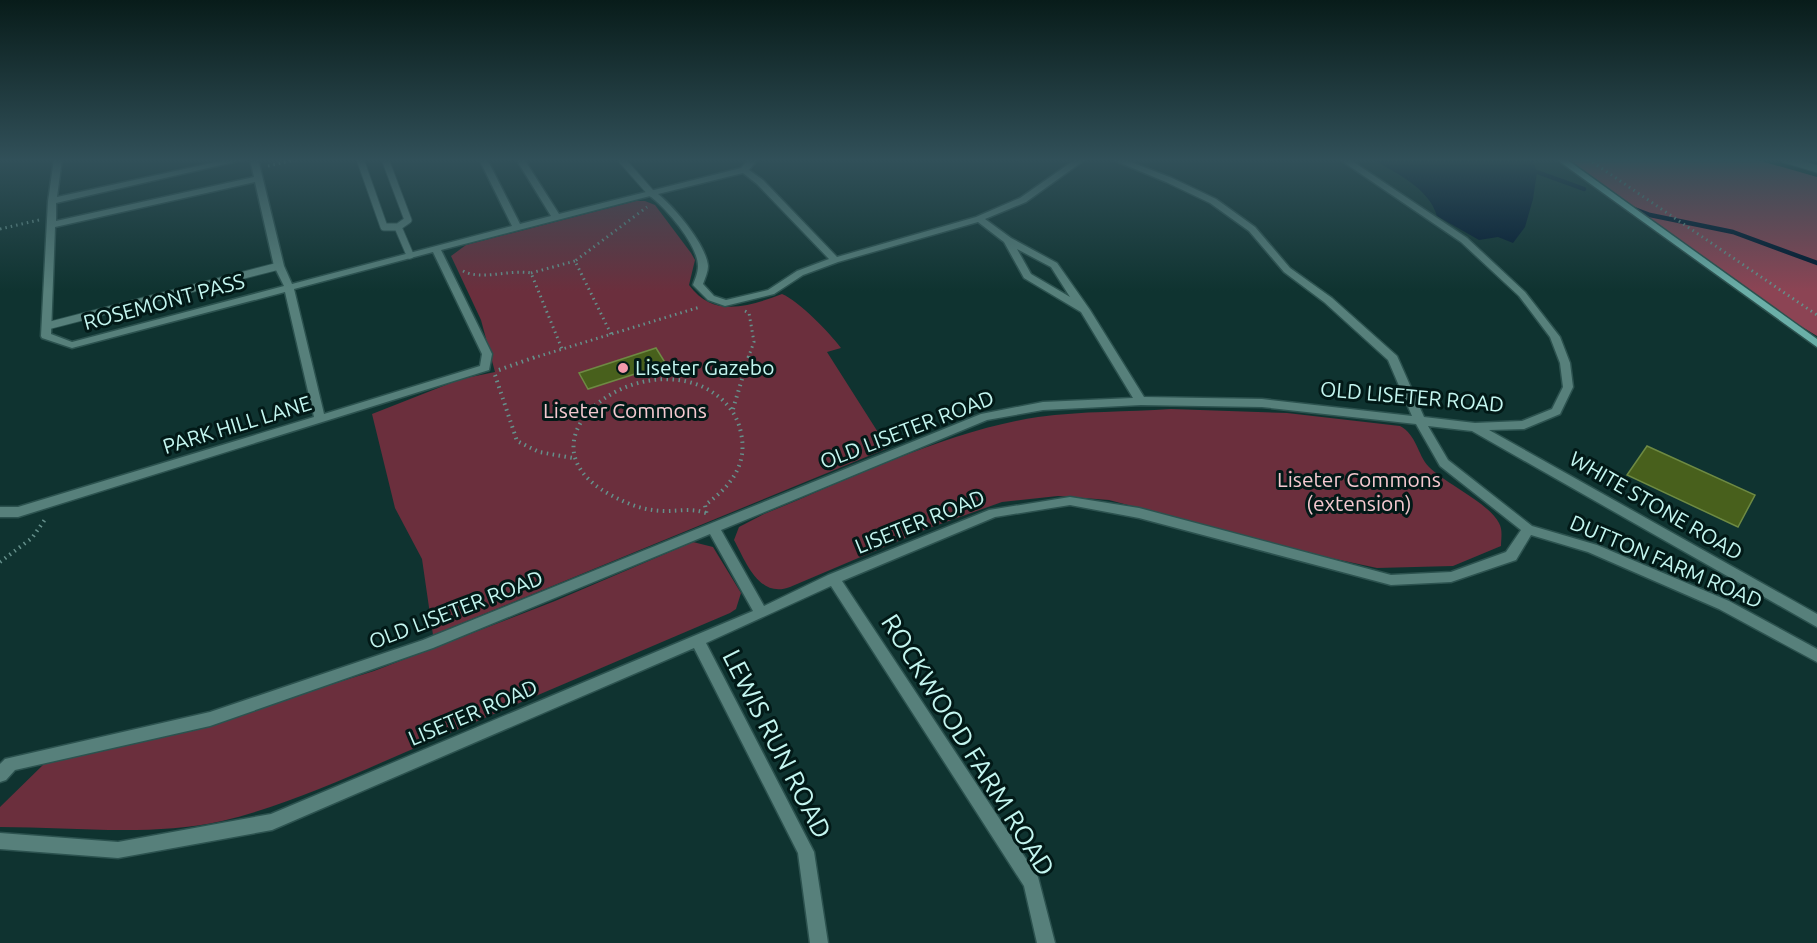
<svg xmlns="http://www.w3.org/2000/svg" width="1817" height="943" font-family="Ubuntu,sans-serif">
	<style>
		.green { fill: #6b2f3d }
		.forest { fill: #8c4454 }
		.water { fill: #00172f }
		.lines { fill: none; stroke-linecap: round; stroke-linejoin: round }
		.stream { stroke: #00172f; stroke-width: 4.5 }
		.building { fill: #48601c; stroke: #6e8a43; stroke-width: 1.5 }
		.service-casing { stroke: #2c524f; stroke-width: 9 }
		.minor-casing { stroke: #2c524f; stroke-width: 3 }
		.secondary-casing { stroke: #2c524f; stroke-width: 3 }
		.path-far1 { stroke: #65908b; stroke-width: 3; stroke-dasharray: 1.5 4; stroke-linecap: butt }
		.path { stroke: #65908b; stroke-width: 4; stroke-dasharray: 1.5 4.5; stroke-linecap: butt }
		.service { stroke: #57807b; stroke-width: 7 }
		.minor { fill: #57807b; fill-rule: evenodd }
		.secondary { fill: #6bafa8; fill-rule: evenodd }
		.poi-dot { fill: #f39aab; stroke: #021917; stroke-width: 2 }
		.labels { text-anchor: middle; stroke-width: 6; stroke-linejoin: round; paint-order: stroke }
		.street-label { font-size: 21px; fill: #c4f6f0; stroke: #021917 }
		.poi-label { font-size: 21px; fill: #c4f6f0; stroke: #021917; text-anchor: start }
		.park-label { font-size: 21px; fill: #f5c9d0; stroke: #021917 }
		.near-street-label { font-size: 26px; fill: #c4f6f0; stroke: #021917 }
	</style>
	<rect width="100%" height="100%" fill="#0f3330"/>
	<path class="green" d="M636 201H645L655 205 691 253 695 260 689 285C713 318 748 307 782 294 799 301 829 332 841 348L827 352 888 448 433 635 422 559 395 508 372 414 461 379 495 372 481 320 451 256 466 245Z
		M1171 409 1287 413 1400 426C1417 435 1417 454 1429 467 1446 484 1489 503 1499 523 1503 530 1501 539 1501 546L1453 566 1377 568 1321 556 1109 500 1058 496 1002 502 929 528 790 587C759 599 746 562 734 540L739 527 764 514C851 479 945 431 1038 417 1082 411 1127 412 1171 409Z
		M693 542 713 547 741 593 736 609 730 613C632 655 535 696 438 738 367 768 297 803 222 821 150 837 73 827 0 827V807L45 763 174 734 374 671 555 601Z"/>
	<path class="forest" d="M1568 159H1754L1817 177V336L1776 311Z"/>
	<path class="water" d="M1372 159H1532L1537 172 1533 199 1525 227 1513 243 1498 237 1479 240 1437 216C1429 188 1396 173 1372 159Z"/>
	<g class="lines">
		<path class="stream" d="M1537 172 1584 189
			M1629 207 1650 215 1733 232 1817 263"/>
	</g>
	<path class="building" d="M656 348 666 364 588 389 579 373Z
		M1647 446 1755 495 1738 527 1627 475Z"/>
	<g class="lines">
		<g class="service-casing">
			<path id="service" d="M360 159 384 227H398L408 220 385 159
				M621 159 651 193
				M1784 159 1817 169
				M398 227 410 255
				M47 326 279 266"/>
		</g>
		<g class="minor-casing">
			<path id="minor" d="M54 159H62L57 197 230 159H247L56 203V221L254 177 250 159H258L284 266 292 284 512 226 479 159H487L520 224 551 216 516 159H524L559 214 741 168 749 159H758L749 170 763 180 837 257 976 217 1020 198 1076 159H1086L1026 202 985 219 1011 238 1057 263 1090 310 1144 397 1262 399 1412 416 1388 360 1324 302 1284 272 1249 231 1210 203 1166 182 1111 159H1123L1172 178 1216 199 1255 227 1290 268 1332 298 1397 356 1424 417 1475 423 1522 421 1552 409 1563 387 1560 363 1550 337 1519 296 1461 242 1339 159H1349L1467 238 1525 292 1560 337 1570 363 1573 387 1560 414 1524 429 1489 430 1817 614V627L1472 431 1428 426 1448 460 1532 526 1597 545 1729 601 1817 649V662L1719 609 1588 552 1531 535 1516 560 1451 582 1391 585 1139 518 1070 505 995 517 842 581 1038 877 1055 943H1037L1024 886 831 586 706 643 814 852 828 943H810L798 853 694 648 272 830 118 858 0 849V833L118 842 271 814 753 611 710 534 433 648 210 726 15 770 6 780 0 782V764L5 759 210 712 423 640 981 414 1043 402 1133 398 1081 312 1024 278 1004 242 978 222 838 262 803 275 774 294 725 306 708 300 693 285C695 279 698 273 698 266 698 245 666 208 650 196L441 250 492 354 489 370 18 517H0V507H18L314 417 285 292 72 348 42 338 41 336 48 201ZM743 173 757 184 829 259 797 271 768 290 726 300 714 296 703 284C705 278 708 272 708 266 706 244 674 207 658 194ZM255 182 274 266 284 286 72 342 51 334 55 227ZM1017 249 1051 267 1070 297 1031 274ZM433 252 482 354 480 366 324 414 294 289ZM1141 405 1262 407 1416 424 1440 466 1521 530 1506 552 1451 572 1391 575 1139 508 1070 497 989 510 828 575 764 606 721 530 987 420 1043 410Z"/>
		</g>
		<g class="secondary-casing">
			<path id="secondary" d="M1556 159H1566L1817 339V347Z"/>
		</g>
		<path class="path-far1" d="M1588 159 1817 315
			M268 166 300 159
			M0 229 39 220
			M463 271C482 281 509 269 531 273L562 349
			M531 273 575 261
			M745 311 749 313 754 342 748 358
			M611 334 575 261 647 207
			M533 358 700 307"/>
		<path class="path" d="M499 370 538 356
			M495 375 517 441 539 452 573 458
			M733 409 749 356
			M706 513C692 508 680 511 665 511 645 511 627 504 609 494 517 443 624 354 701 386 721 395 737 411 741 433 748 465 730 487 705 505L707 516
			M0 562 32 538 46 518"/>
		<use href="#service" class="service"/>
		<use href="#minor" class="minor"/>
		<use href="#secondary" class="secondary"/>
	</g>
	<linearGradient id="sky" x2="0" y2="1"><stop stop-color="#081c1a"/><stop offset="0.55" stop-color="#315059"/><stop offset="1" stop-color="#315059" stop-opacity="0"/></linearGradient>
	<rect width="1817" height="291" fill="url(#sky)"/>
	<circle class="poi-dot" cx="623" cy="368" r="6"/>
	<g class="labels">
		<g class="street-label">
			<text transform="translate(164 302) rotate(-15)" y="7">ROSEMONT PASS</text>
			<text transform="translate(1412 397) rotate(5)" y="7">OLD LISETER ROAD</text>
			<text transform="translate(237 425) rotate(-17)" y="7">PARK HILL LANE</text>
			<text transform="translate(907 430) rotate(-21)" y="7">OLD LISETER ROAD</text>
			<text transform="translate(1656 506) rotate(30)" y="7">WHITE STONE ROAD</text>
			<text transform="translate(920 522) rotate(-22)" y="7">LISETER ROAD</text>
			<text transform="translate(1666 562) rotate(23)" y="7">DUTTON FARM ROAD</text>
			<text transform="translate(456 610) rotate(-21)" y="7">OLD LISETER ROAD</text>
			<text transform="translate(473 713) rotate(-23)" y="7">LISETER ROAD</text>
		</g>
		<g class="poi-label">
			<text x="635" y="375">Liseter Gazebo</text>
		</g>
		<g class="park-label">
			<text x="625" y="418">Liseter Commons</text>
			<text x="1359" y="487">Liseter Commons<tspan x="1359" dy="24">(extension)</tspan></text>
		</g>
		<g class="near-street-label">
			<text transform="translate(777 744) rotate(63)" y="9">LEWIS RUN ROAD</text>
			<text transform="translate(968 745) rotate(58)" y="9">ROCKWOOD FARM ROAD</text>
		</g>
	</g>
</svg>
